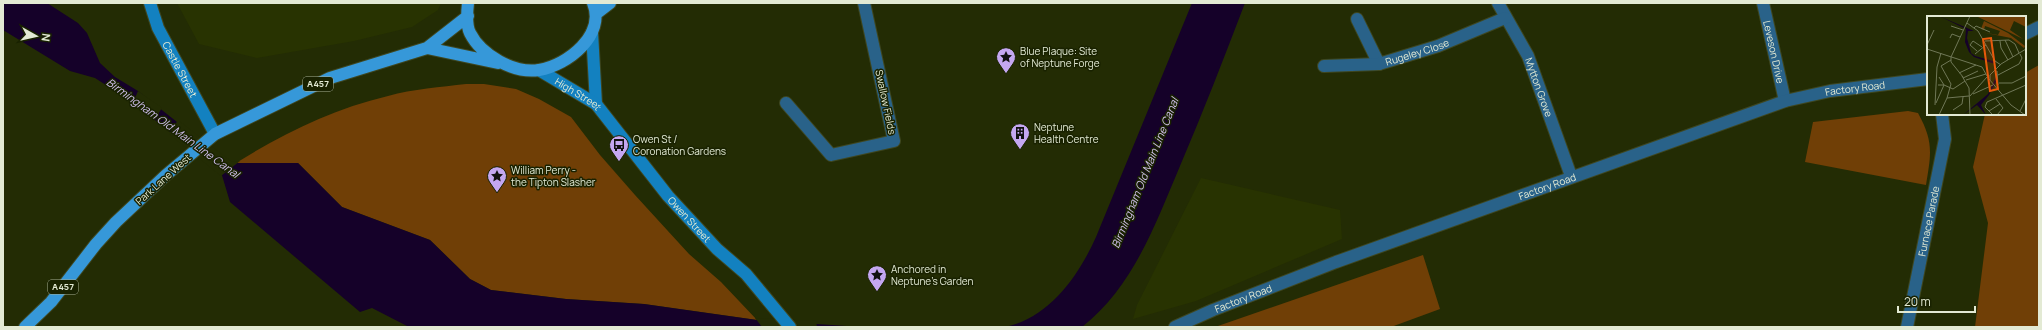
<svg xmlns="http://www.w3.org/2000/svg" width="2042" height="330" font-family="Manrope,sans-serif">
	<style>
		.built { fill: #283301 }
		.green { fill: #703f06 }
		.water { fill: #150129 }
		.pier { fill: #232c04 }
		.lines { fill: none; stroke-linecap: round; stroke-linejoin: round }
		.street-casing { stroke: #3e4721; stroke-width: 14 }
		.secondary-casing { stroke: #3e4721; stroke-width: 14 }
		.primary-casing { stroke: #3e4721; stroke-width: 14 }
		.street { stroke: #296289; stroke-width: 12 }
		.secondary { stroke: #1381c0; stroke-width: 12 }
		.primary { stroke: #3698d9; stroke-width: 12 }
		.labels { text-anchor: middle; stroke-width: 3; stroke-linejoin: round; paint-order: stroke }
		.shield { fill: #192200; stroke: #a6ae94; stroke-width: 1 }
		.shield-label { font-size: 9px; font-weight: bold; fill: #e3ead4 }
		.poi-label { font-size: 10px; fill: #e3ead4; stroke: #192200; text-anchor: start }
		.street-label { font-size: 10px; fill: #e3ead4; stroke: #192200 }
		.water-label { font-size: 11px; font-style: italic; fill: #d2c1ee; stroke: #192200 }
		.inset-road { fill: none; stroke: #707857; stroke-width: 1 }
		.view { fill: #e8590c; fill-opacity: 0.15; stroke: #e8590c; stroke-width: 2 }
		.inset-edge { fill: none; stroke: #e3ead4; stroke-width: 2 }
	</style>
	<rect width="100%" height="100%" fill="#232c04"/>
	<path class="built" d="M177 3H441L438 10 412 27 354 41 257 58 199 44Z
		M1201 178 1340 210 1342 239 1196 301 1133 319 1137 305Z"/>
	<path class="green" d="M2039 65V327H1975L1988 223 1973 167 1985 114H2025V73Z
		M466 84H484L516 89 539 99 571 117 600 155 635 195 689 254 721 282 757 320 644 304 566 299 491 290 470 279 430 240 342 207 298 163H236C284 133 333 109 388 96 413 89 441 87 466 84Z
		M1908 111 1918 113C1934 142 1931 154 1926 185L1805 162 1813 122Z
		M1423 255 1440 309 1391 327H1215Z"/>
	<path class="water" d="M3 3H47L78 23 87 33 100 63 115 77 138 91 231 165 236 163H298L342 207 430 240 470 279 491 290 566 299 644 304 757 320 861 327H409L372 308 360 312 230 202 221 172 132 102 95 78 70 71 3 30Z
		M1192 3H1245C1224 58 1203 112 1180 166 1155 225 1133 287 1082 327H1004C1049 319 1079 275 1096 237Z"/>
	<path class="pier" d="M138 91 162 108 153 122 132 105Z
		M178 120 232 162 240 161 221 176 169 134Z
		M755 318 816 321 817 327H762Z"/>
	<g class="lines">
		<g class="street-casing">
			<g id="street">
				<path id="s1" d="M1498 3 1528 56 1571 176"/>
				<path id="s2" d="M1763 3 1785 101"/>
				<path d="M1357 19 1379 64"/>
				<path d="M2025 34 2039 27"/>
				<path id="s3" d="M1324 66 1379 64 1438 46 1505 18"/>
				<path d="M786 103 831 155 894 141 864 3"/>
				<path id="s4" d="M1175 327 1213 310 1336 262 1785 101 1830 91 1928 79"/>
				<path id="s5" d="M1907 327 1945 139 1942 114"/>
			</g>
		</g>
		<g class="secondary-casing">
			<g id="secondary">
				<path id="s6" d="M150 3 158 28 215 134"/>
				<path d="M592 32 596 104"/>
				<path id="s7" d="M539 70 596 104 668 196 717 249 746 274 790 327"/>
			</g>
		</g>
		<g class="primary-casing">
			<path id="primary" d="M468 3C467 12 466 25 470 33 481 55 514 74 539 70 568 65 606 35 593 3
				M597 13 610 3
				M427 48 498 63
				M25 327 51 302 96 244 116 222 166 175 215 134 330 78 427 48 468 16"/>
		</g>
		<use href="#street" class="street"/>
		<use href="#secondary" class="secondary"/>
		<use href="#primary" class="primary"/>
	</g>
	<defs>
		<g id="sight-pin" transform="scale(1)"><path d="M0 17L-7.5 6A9.5 9.5 0 1 1 7.5 6Z" fill="#c4a7f1" stroke="#192200"/><path d="M0-6L1.8-2.2L6-1.7L2.9 1.2L3.7 5.4L0 3.3L-3.7 5.4L-2.9 1.2L-6-1.7L-1.8-2.2Z" fill="#111"/></g>
		<g id="building-pin" transform="scale(1)"><path d="M0 17L-7.5 6A9.5 9.5 0 1 1 7.5 6Z" fill="#c4a7f1" stroke="#192200"/><path d="M-4-6H4V6H1V3H-1V6H-4ZM-2.5-4.3h1.7v1.8h-1.7ZM.8-4.3h1.7v1.8H.8ZM-2.5-1h1.7V.8h-1.7ZM.8-1h1.7V.8H.8Z" fill="#111"/></g>
		<g id="bus-pin" transform="scale(1)"><path d="M0 17L-7.5 6A9.5 9.5 0 1 1 7.5 6Z" fill="#c4a7f1" stroke="#192200"/><path d="M-5-6H5V4H4V6H2V4H-2V6H-4V4H-5ZM-3.5-4V0h7V-4ZM-3.5 1.2v1.5H-2V1.2ZM2 1.2v1.5H3.5V1.2Z" fill="#111"/></g>
	</defs>
	<g fill-rule="evenodd">
		<use href="#sight-pin" x="1006" y="57"/>
		<use href="#building-pin" x="1020" y="133"/>
		<use href="#bus-pin" x="619" y="145"/>
		<use href="#sight-pin" x="497" y="176"/>
		<use href="#sight-pin" x="877" y="275"/>
	</g>
	<g class="labels">
		<g class="shield">
			<rect x="303" y="77" width="30" height="14" rx="3"/>
			<rect x="48" y="280" width="30" height="14" rx="3"/>
		</g>
		<g class="shield-label">
			<text x="318" y="87">A457</text>
			<text x="63" y="290">A457</text>
		</g>
		<g class="poi-label">
			<text x="1020" y="55">Blue Plaque: Site<tspan x="1020" dy="12">of Neptune Forge</tspan></text>
			<text x="1034" y="131">Neptune<tspan x="1034" dy="12">Health Centre</tspan></text>
			<text x="633" y="143">Owen St /<tspan x="633" dy="12">Coronation Gardens</tspan></text>
			<text x="511" y="174">William Perry -<tspan x="511" dy="12">the Tipton Slasher</tspan></text>
			<text x="891" y="273">Anchored in<tspan x="891" dy="12">Neptune's Garden</tspan></text>
		</g>
		<g class="street-label">
			<text dy="4" stroke="none"><textPath href="#s3" startOffset="95">Rugeley Close</textPath></text>
			<text dy="4" stroke="none"><textPath href="#s2" startOffset="50">Leveson Drive</textPath></text>
			<text dy="4" stroke="none"><textPath href="#s6" startOffset="73">Castle Street</textPath></text>
			<text dy="4" stroke="none"><textPath href="#s7" startOffset="46">High Street</textPath></text>
			<text dy="4" stroke="none"><textPath href="#s1" startOffset="94">Mytton Grove</textPath></text>
			<text dy="4" stroke="none"><textPath href="#s4" startOffset="722">Factory Road</textPath></text>
			<text transform="translate(886 102) rotate(78)" y="4">Swallow Fields</text>
			<text transform="translate(163 179) rotate(-42)" y="4">Park Lane West</text>
			<text dy="4" stroke="none"><textPath href="#s4" startOffset="398">Factory Road</textPath></text>
			<text dy="4" stroke="none"><textPath href="#s7" startOffset="215">Owen Street</textPath></text>
			<text dy="4" stroke="none"><textPath href="#s5" startOffset="108">Furnace Parade</textPath></text>
			<text dy="4" stroke="none"><textPath href="#s4" startOffset="74">Factory Road</textPath></text>
		</g>
		<g class="water-label">
			<text transform="translate(173 128) rotate(36)" y="4">Birmingham Old Main Line Canal</text>
			<text transform="translate(1145 173) rotate(-68)" y="4">Birmingham Old Main Line Canal</text>
		</g>
	</g>
	<g transform="translate(1927 16)">
		<rect width="99" height="99" fill="#232c04"/>
		<path d="M49 0H99V11L87 5 83 14 96 23ZM57 5 81 17 98 30 97 32 84 22 54 16 71 19 73 15 58 10 57 14 54 13Z" fill="#703f06"/>
		<path d="M12 0 47 15H41L40 22 44 37 48 40 66 45 68 47 70 64 62 79 54 89 59 99 50 89 36 99 61 78 69 61 68 48 47 41 42 36 38 26 39 13Z" fill="#150129"/>
		<path class="inset-road" d="M40 7 51 15 68 45 74 49M24 10 36 14M47 12 49 10 63 16M23 22 25 18 33 21M78 24 86 41M58 25 82 24 88 28 92 37M73 25 74 32 81 44M0 29 7 14M0 33 55 51 60 60M50 35 43 29 46 25 55 31M48 38 59 29M24 41 43 0M24 41V46L36 61M70 55 71 69M32 57 49 49M71 59 92 48 95 42 93 38M35 60 42 72 43 99M12 61 17 69 26 73 38 65M36 62 51 55M62 63 84 89 98 99M39 64 59 58M63 64V59L74 48 99 33M72 67H85L99 60M46 78 66 69M43 80 60 61M20 82 24 68 14 50 24 44M69 83 76 92 70 99M9 87 17 69H11M8 89 10 51 14 37M26 94 35 88 36 81M62 95 73 88M93 95 99 83M12 99 20 82 42 80M66 99 58 91 60 86 99 69"/>
		<path class="view" d="M64 22 71 73 63 75 56 23Z"/>
		<rect width="99" height="99" class="inset-edge"/>
	</g>
	<rect width="2042" height="330" fill="none" stroke="#e3ead4" stroke-width="8"/>
	<g transform="translate(36 36) rotate(98)" stroke="#192200" stroke-width="3" paint-order="stroke">
	<path d="M0-3L7 15L0 10L-7 15Z" fill="#e3ead4"/>
	<text y="-6" font-size="11" font-weight="bold" text-anchor="middle" fill="#e3ead4">N</text>
	</g>
	<path d="M1898 306v6h77v-6" fill="none" stroke="#e3ead4" stroke-width="2"/>
	<text x="1904" y="306" font-size="12" fill="#e3ead4" stroke="#192200" stroke-width="3" paint-order="stroke">20 m</text>
</svg>
